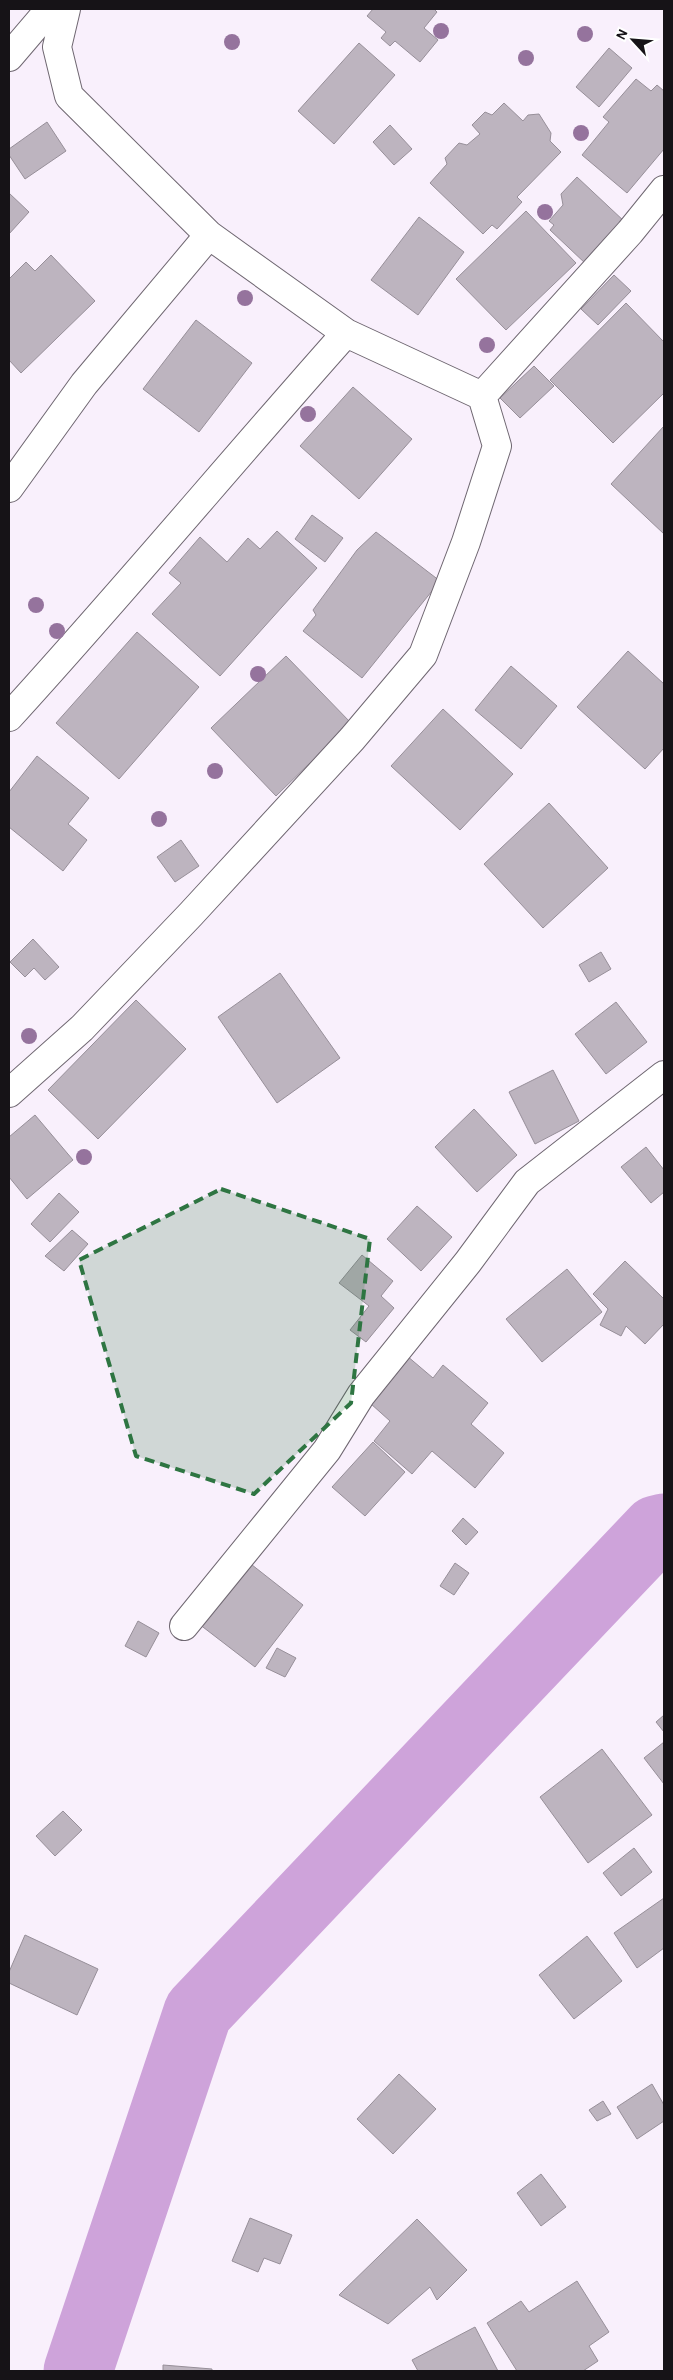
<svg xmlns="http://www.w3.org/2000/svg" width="673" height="2380" font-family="'Alegreya Sans',sans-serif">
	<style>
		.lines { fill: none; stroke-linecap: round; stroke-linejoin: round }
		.river { stroke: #cea3da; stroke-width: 69 }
		.building { fill: #bdb4bf; stroke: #978f99 }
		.minor-casing { stroke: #6f6771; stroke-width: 30 }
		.minor { stroke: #fff; stroke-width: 28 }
		.tree { fill: #95739d }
		.marked { fill: #2e7542; fill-opacity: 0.2; stroke: #2e7542; stroke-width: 4; stroke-dasharray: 10 6; stroke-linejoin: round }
	</style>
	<rect width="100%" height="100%" fill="#f9f0fc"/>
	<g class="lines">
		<path class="river" d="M78 2371 198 2012 656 1530 664 1528"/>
	</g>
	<path class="building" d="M373 9H434L437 12 424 28 438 40 420 62 395 41 390 46 381 38 386 32 367 16Z
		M359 43 395 75 334 144 298 111Z
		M609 48 632 68 599 107 576 87Z
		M636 79 651 91 657 85 664 91V149L627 193 582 155 609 122 603 117Z
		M504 103 523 121 528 115 539 114 551 133 550 141 561 152 517 197 522 202 497 229 492 225 483 234 430 183 447 164 445 158 459 143 467 145 480 134 472 125 485 112 492 115Z
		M47 122 66 151 25 179 9 155V149Z
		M390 125 412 149 394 165 373 142Z
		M577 177 625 222 586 264 550 230 554 225 549 221 563 205 561 194Z
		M9 193 29 212 9 234Z
		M526 211 576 263 506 330 456 279Z
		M419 217 464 252 418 315 371 280Z
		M51 255 95 301 21 373 9 360V279L26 262 35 271Z
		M614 275 631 291 598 325 581 309Z
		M626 303 664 342V393L613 443 550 380Z
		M196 320 252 363 199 432 143 389Z
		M534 366 554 386 520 418 500 398Z
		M353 387 412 439 359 499 300 446Z
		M664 426V534L611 484Z
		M312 515 343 538 325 562 295 539Z
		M277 531 317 568 220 676 152 614 181 583 169 573 200 537 227 562 248 538 260 549Z
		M376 532 440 581 362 678 303 631 316 615 313 610 357 550Z
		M137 632 199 687 119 779 56 723Z
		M628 651 664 684V748L645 769 577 707Z
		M286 656 351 723 276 796 211 728Z
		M511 666 557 706 521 749 475 710Z
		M443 709 513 774 460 830 391 766Z
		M37 756 89 798 68 824 87 840 63 871 9 827V792Z
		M549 803 608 868 543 928 484 864Z
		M181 840 199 866 175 882 157 857Z
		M33 939 59 967 45 980 34 968 25 977 10 962Z
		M601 952 611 969 589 982 579 965Z
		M280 973 340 1058 277 1103 218 1017Z
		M136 1000 186 1049 98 1139 48 1090Z
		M616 1002 647 1042 606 1074 575 1034Z
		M553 1070 579 1121 535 1144 509 1092Z
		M474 1109 517 1155 477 1192 435 1147Z
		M35 1115 73 1160 27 1199 9 1177V1137Z
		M646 1147 664 1170V1192L651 1203 621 1167Z
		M59 1193 79 1212 50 1242 31 1224Z
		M417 1206 452 1237 421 1271 387 1239Z
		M72 1230 88 1244 64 1271 45 1256Z
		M362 1255 393 1281 381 1296 394 1308 366 1342 350 1330 369 1306 339 1283Z
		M625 1261 664 1299V1324L645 1344 626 1326 621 1336 600 1325 608 1309 593 1294Z
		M567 1269 602 1312 542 1362 506 1319Z
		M400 1350 433 1378 443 1365 488 1403 471 1424 504 1453 475 1488 432 1451 412 1474 374 1441 390 1421 361 1395Z
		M373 1442 405 1472 365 1516 332 1487Z
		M463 1518 478 1532 466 1545 452 1531Z
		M247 1561 303 1605 255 1667 199 1624Z
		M455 1563 469 1573 454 1595 440 1586Z
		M138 1621 159 1633 146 1657 125 1646Z
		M277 1648 296 1658 285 1677 266 1668Z
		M664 1715V1732L656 1722Z
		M664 1742V1784L644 1758Z
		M602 1749 652 1815 588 1863 540 1797Z
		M63 1811 82 1830 55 1856 36 1836Z
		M634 1848 652 1872 621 1896 603 1873Z
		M664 1898V1948L637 1968 614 1933Z
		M25 1935 98 1969 77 2015 9 1983V1972Z
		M587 1936 622 1981 574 2019 539 1975Z
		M399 2074 436 2109 393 2154 357 2119Z
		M652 2084 664 2105V2121L637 2139 617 2107Z
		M603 2101 611 2114 597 2121 589 2110Z
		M541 2174 566 2207 541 2226 517 2193Z
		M250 2218 292 2235 280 2264 264 2258 258 2272 232 2261Z
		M417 2219 467 2270 437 2300 430 2287 388 2324 339 2295Z
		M577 2281 609 2332 589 2346 598 2361 583 2371H517L487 2323 521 2301 529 2312Z
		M475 2327 498 2371H418L412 2360Z
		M163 2365 212 2369V2371H163Z"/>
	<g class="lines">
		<g class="minor-casing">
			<path id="minor" d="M9 57 50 9
				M482 396 630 232 664 190
				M9 488 84 384 209 235
				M9 717C124 591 233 460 346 333
				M9 1093 82 1028 191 914 352 739 423 655 466 542 497 446 482 396 346 333 209 235 69 96 57 47 66 9
				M184 1626 327 1450 361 1395 468 1262 527 1182 664 1075"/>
		</g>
		<use href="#minor" class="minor"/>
	</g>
	<g class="tree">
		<circle cx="441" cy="31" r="8"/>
		<circle cx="585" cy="34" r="8"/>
		<circle cx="232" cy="42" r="8"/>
		<circle cx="526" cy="58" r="8"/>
		<circle cx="581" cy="133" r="8"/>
		<circle cx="545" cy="212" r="8"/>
		<circle cx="245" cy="298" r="8"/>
		<circle cx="487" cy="345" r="8"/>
		<circle cx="308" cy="414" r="8"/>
		<circle cx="36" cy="605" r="8"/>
		<circle cx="57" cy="631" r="8"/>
		<circle cx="258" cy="674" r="8"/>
		<circle cx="215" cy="771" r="8"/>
		<circle cx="159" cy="819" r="8"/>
		<circle cx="29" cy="1036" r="8"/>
		<circle cx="84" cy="1157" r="8"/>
	</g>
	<path class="marked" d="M221 1189 370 1239 351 1403 254 1494 136 1456 79 1260Z"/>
	<rect width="673" height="2380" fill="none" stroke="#161317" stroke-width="20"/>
	<g transform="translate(633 40) rotate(296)" stroke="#ffffff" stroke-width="4" paint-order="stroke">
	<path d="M0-4L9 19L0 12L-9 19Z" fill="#161317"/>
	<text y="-8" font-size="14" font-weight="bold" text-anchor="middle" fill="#161317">N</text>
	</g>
</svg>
